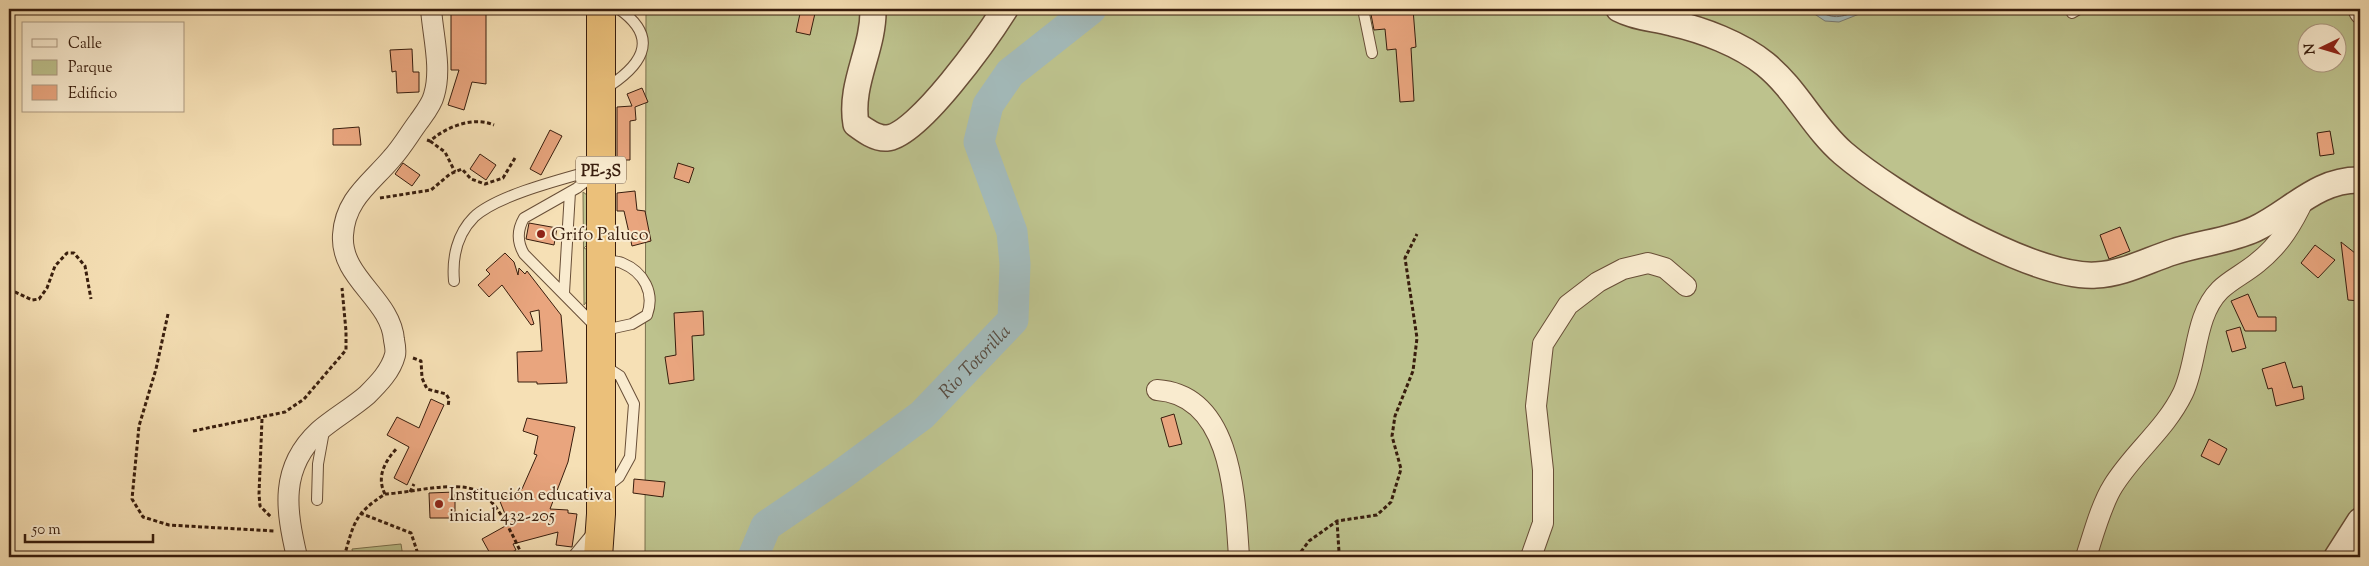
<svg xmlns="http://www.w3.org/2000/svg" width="2369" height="566" font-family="'Sorts Mill Goudy',serif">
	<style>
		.green { fill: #bdc28d; stroke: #7a704d; fill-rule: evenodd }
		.water { fill: #a3baba; stroke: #787b75 }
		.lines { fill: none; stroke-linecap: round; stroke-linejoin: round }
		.shore { stroke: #6e6c64; stroke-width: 1 }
		.river { stroke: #a3baba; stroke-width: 31 }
		.building { fill: #e9a57e; stroke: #381d0d }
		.service-casing { stroke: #684e37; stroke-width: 12 }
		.minor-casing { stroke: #684e37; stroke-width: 22 }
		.tertiary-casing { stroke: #684e37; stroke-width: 28 }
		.trunk-casing { stroke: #381d0d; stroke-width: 30 }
		.path { stroke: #381d0d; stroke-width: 3; stroke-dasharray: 4 2.5; stroke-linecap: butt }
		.service { stroke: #f9ebcf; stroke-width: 10 }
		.minor { stroke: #f9ebcf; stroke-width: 20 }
		.tertiary { stroke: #f9ebcf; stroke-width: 25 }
		.trunk { stroke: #ebc07a; stroke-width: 28 }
		.poi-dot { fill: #8f2418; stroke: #f9ebcf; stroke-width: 2 }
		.labels { text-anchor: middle; stroke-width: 4; stroke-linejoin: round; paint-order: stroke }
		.shield { fill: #f9ebcf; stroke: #725b47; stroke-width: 1 }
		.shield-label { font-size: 16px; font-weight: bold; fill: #381d0d }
		.poi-label { font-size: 18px; fill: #381d0d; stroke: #f9ebcf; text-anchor: start }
		.water-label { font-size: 19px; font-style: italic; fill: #584c41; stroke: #f9ebcf }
	</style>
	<rect width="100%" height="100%" fill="#f6e0b5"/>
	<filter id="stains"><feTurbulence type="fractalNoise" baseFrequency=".004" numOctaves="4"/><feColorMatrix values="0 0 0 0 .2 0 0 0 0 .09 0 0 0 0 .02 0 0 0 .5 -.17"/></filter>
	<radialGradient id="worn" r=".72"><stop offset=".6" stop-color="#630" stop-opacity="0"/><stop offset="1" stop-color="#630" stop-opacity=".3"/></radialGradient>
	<path class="green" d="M646 9H2360V532L2341 557H645ZM2306 32H2336V62H2306Z
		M583 192 587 195V245L584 248 588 250V300L584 305Z
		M401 544 403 557H353L352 549Z"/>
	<path class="water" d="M1807 9H1872L1839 22 1825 21Z"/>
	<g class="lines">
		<path class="shore" d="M1816 9C1835 22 1843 16 1863 9"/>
		<path class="river" id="s1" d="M753 557 766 526 838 477 922 415 1013 320 1015 264 1012 232 979 142 988 105 1010 73 1091 9"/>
	</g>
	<path class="building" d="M451 9H486V84L472 82 464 110 448 105 459 70H451Z
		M801 9H816L810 35 796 32Z
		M1370 9H1413L1416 47 1411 48 1414 101 1400 102 1396 49 1387 50 1385 29 1374 30Z
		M412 49 413 72H419V92L397 93 396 71 392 72 390 50Z
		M642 88 648 102 635 107 636 120 630 121V160H617V107L632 106 627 94Z
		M359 127 361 145H333V129Z
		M550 130 562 136 541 175 530 169Z
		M2330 131 2334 154 2320 156 2317 133Z
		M480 154 496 165 486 180 470 169Z
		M403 163 420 175 412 186 395 174Z
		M678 163 694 168 689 183 674 178Z
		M635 191 637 210 645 211 651 241 632 246 624 211H617V193Z
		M529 223 557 228 554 245 526 239Z
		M2120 227 2130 251 2109 259 2100 235Z
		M2341 242 2360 257V301L2348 300Z
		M2315 245 2335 260 2318 278 2301 263Z
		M505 253 514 262 518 275 519 268 525 274 527 271 561 315 567 383 537 384V382H518L517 352 542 351 539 310 530 312 534 324 531 325 502 285 489 297 478 285 490 274 486 270Z
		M2248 294 2258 317H2276V331H2245L2231 301Z
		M703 311 704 335 692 336 694 380 669 384 665 357 676 355 674 313Z
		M2240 327 2246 348 2232 352 2226 331Z
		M2285 362 2293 388 2302 386 2304 399 2276 406 2272 388 2268 389 2262 369Z
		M431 399 444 405 407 485 394 478 409 447 387 435 397 417 419 428Z
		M1174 414 1182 444 1169 447 1161 418Z
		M527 418 575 427 568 462 550 509 568 510V513L577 514 572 547 556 545 558 532 513 544 516 550 503 557H492L482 539 509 524 499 499 522 489 537 455 534 454 538 436 523 431Z
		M2209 439 2227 449 2219 465 2201 456Z
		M634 479 665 482 663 497 633 493Z
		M455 492V518H430L429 493Z"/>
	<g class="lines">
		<g class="service-casing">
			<path id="service" d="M1363 9 1372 53
				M2072 13 2079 9
				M603 90C639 68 663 40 619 9
				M596 173 577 188 524 218C517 230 517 242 524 254L600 331 632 324 647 315C655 293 644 272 622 263 617 261 608 261 602 260
				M454 281C452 258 457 234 474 217 497 195 566 178 598 169
				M564 293 570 192
				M603 365 620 376 634 404 630 457 619 477 605 488
				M317 500 318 464 324 431"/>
		</g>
		<g class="minor-casing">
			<path id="minor" d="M2358 9 2360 13
				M1157 390C1233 395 1235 499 1239 557
				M297 557C286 510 279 468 319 431 334 418 352 408 367 395 378 384 391 371 395 355 396 351 395 345 394 340 391 299 340 278 343 235 345 199 371 183 392 158 402 147 410 133 419 121 424 114 432 104 434 95 442 69 433 36 431 9
				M579 557 598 534
				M1531 557 1543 523V470L1536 406 1543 344 1568 305 1598 282 1623 269 1648 263 1665 268 1686 286
				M2086 557C2093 536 2101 505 2113 486 2134 452 2165 430 2183 393 2198 361 2194 316 2220 290 2230 280 2245 273 2257 263 2280 245 2293 223 2305 197"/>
		</g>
		<g class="tertiary-casing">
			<path id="tertiary" d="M873 9C874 49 849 84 856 124 864 130 876 139 887 138 918 136 988 36 1005 9
				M1619 9C1636 18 1654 18 1672 23 1703 30 1740 44 1765 64 1796 89 1813 127 1843 153 1892 195 2032 279 2096 275 2123 274 2148 260 2173 252 2200 243 2229 241 2255 229 2291 212 2317 179 2360 180
				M2337 557 2360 521"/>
		</g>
		<g class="trunk-casing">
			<path id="trunk" d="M598 557 601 514V9"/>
		</g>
		<path class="path" d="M427 140 430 141C446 127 473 116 494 125
			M430 141 445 152 455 172
			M380 198 431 190 450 174 462 169 471 179 485 184 503 178 515 158
			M9 289 32 300 39 299 47 288 55 266 67 253H74L85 266 91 299
			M168 314 156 369 139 426 132 499 143 517 169 525 274 531
			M413 358 421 361 422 378 427 389 446 394 449 399 448 407
			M262 419 259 494 260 506 272 518
			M193 431 285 412 304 399 346 350V331L342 288
			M410 492 414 484
			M385 494C376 477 385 461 397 448
			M360 513 411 533 419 557
			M344 557C354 523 354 514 385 494 411 493 454 480 478 491 498 501 514 538 523 557
			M1297 557 1309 541 1337 521 1377 515 1391 502 1401 469 1392 436 1395 416 1413 371 1417 338 1405 258 1417 234
			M1337 557 1339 552 1337 521"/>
		<use href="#service" class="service"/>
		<use href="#minor" class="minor"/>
		<use href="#tertiary" class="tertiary"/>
		<use href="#trunk" class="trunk"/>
	</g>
	<g class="poi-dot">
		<circle cx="541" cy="234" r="5"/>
		<circle cx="439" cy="504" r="5"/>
	</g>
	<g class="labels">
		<rect class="shield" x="576" y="156.5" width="50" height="27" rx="4"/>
		<g class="shield-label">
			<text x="601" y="176">PE-3S</text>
		</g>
		<g class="poi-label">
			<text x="551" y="240">Grifo Paluco</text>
			<text x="449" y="500">Institución educativa<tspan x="449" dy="21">inicial 432-205</tspan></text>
		</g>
		<g class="water-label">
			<text dy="7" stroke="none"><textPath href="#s1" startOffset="300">Rio Totorilla</textPath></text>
		</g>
	</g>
	<rect width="2369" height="566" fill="none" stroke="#f6e0b5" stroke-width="30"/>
	<rect x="10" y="10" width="2349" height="546" fill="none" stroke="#381d0d" stroke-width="2.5"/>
	<rect x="15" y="15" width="2339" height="536" fill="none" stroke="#381d0d"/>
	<rect x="22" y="22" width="162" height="90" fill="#f9ebcf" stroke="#ac9981"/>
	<rect x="32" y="39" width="25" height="8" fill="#f9ebcf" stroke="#ac9981"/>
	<text x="68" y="48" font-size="15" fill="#381d0d">Calle</text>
	<rect x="32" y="60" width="25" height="15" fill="#bdc28d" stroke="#ac9981"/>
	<text x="68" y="72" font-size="15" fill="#381d0d">Parque</text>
	<rect x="32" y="85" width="25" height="15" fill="#e9a57e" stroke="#ac9981"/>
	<text x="68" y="98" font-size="15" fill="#381d0d">Edificio</text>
	<g transform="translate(2322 48) rotate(265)"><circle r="24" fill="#f9ebcf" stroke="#ac9981"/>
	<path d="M0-4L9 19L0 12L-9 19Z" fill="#8f2418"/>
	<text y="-8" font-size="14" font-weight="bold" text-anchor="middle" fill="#381d0d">N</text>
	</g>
	<path d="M25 534v8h128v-8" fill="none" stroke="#381d0d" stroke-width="2.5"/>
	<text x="32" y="534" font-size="15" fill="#381d0d" stroke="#f9ebcf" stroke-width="4" paint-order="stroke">50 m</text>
	<rect width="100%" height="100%" filter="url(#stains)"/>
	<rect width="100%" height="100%" fill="url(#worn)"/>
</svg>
